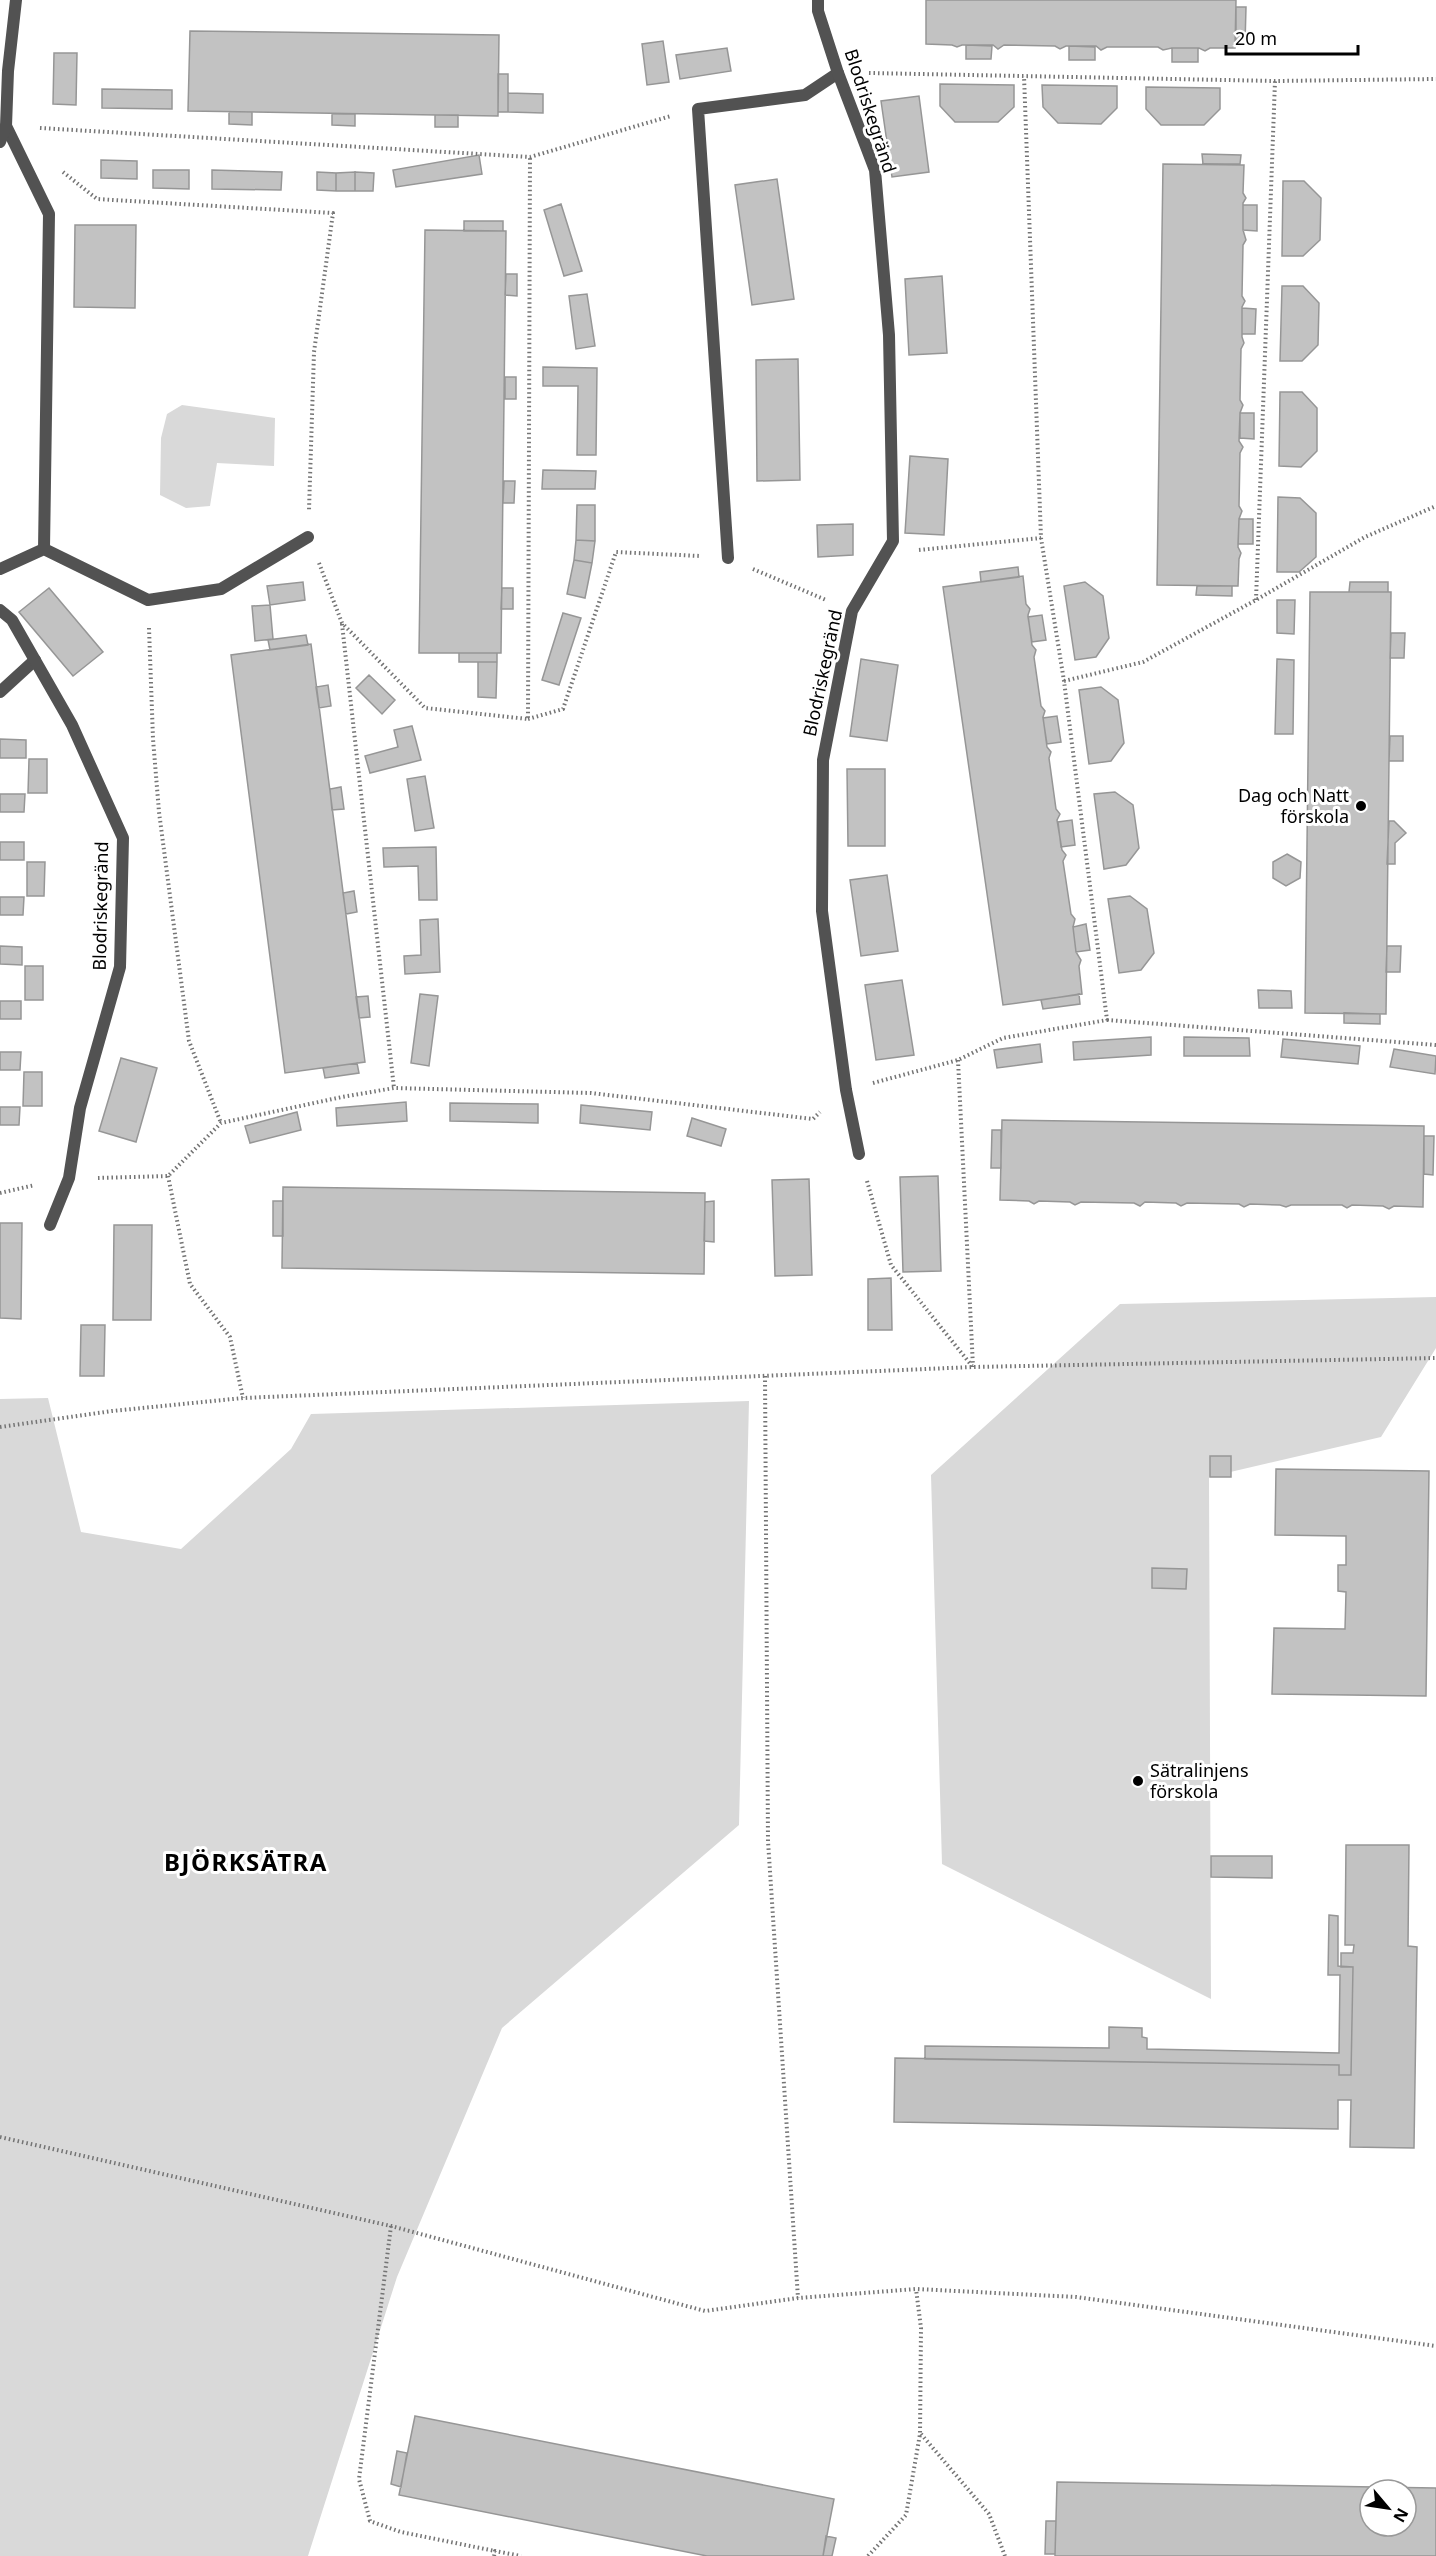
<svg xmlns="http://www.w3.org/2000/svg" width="1436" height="2556" font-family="'Noto Sans',sans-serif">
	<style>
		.green { fill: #d9d9d9 }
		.building { fill: #c2c2c2; stroke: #969696; stroke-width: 1.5; fill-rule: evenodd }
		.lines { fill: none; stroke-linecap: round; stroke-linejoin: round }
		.path { stroke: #747474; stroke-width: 4; stroke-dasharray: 1.5 3; stroke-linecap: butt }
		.lane { stroke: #525252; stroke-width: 12 }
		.street { stroke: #525252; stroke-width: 12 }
		.poi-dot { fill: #000; stroke: #fff; stroke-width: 2 }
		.labels { text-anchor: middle; stroke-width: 6; stroke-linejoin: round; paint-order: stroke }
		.street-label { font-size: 18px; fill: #000; stroke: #fff }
		.poi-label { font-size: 18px; fill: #000; stroke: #fff; text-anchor: end }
		.district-label { font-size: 24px; font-weight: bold; letter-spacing: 1.5px; fill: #000; stroke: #fff }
	</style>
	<rect width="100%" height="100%" fill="#fff"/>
	<path class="green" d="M182 405 275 418 274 466 217 463 210 506 186 508 160 495 161 438 167 414Z
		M1436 1297V1348L1381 1437 1209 1477 1211 1999 942 1864 931 1475 1120 1304Z
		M48 1398 81 1532 181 1549 291 1449 311 1414 749 1401 739 1825 502 2028 397 2277 308 2556H0V1399Z"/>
	<path class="building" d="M926 0H1236L1235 48H1210L1205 51 1199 48H1172L1163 50 1158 47H1107L1101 50 1096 46H1066L1060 49 1055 46 1004 45 998 49 993 45H962L957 47 952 45 926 44Z
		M1236 7H1246L1245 45H1236Z
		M190 31 499 35 498 116 188 111Z
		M663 41 669 82 647 85 642 44Z
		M966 45 992 46 991 59H966Z
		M1069 46 1095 47V60H1069Z
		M727 48 731 71 680 79 676 55Z
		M1172 48H1198V62H1172Z
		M54 53H77L76 105 53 104Z
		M498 74H508V112H498Z
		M940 84 1014 85V107L998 122H955L940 106Z
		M1042 85 1117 86V108L1101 124 1058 123 1043 107Z
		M1146 87 1220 88V109L1204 125H1161L1146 109Z
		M102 89 172 90V109L102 108Z
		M508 93 543 94V113L508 112Z
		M919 96 929 172 892 177 881 101Z
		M229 112H252V125L229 124Z
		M332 114H355V126L332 125Z
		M435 115H458V127H435Z
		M1202 154 1241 155 1240 164H1203Z
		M479 155 482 174 396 187 393 170Z
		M101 160 137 161V179L101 178Z
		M1163 164 1244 165 1243 193 1246 198 1243 203V230L1246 240 1243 245 1242 296 1245 301 1242 307V337L1244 343 1241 349 1240 400 1243 405 1240 413 1239 441 1243 447 1240 453 1239 506 1242 511 1239 519 1238 547 1241 553 1239 559 1238 586 1157 585Z
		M153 170H189V189L153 188Z
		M212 170 282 172 281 190 212 189Z
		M317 172 336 173V191L317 190Z
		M355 172V191H336V173Z
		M355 172 374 173 373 191H355Z
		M777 179 794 299 752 305 735 185Z
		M1283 181H1304L1321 198 1320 240 1303 256H1282Z
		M561 204 582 271 564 276 544 210Z
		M1243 205H1257V231L1243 230Z
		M464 221H503V231H464Z
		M75 225H136L135 308 74 307Z
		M425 230 506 231 501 653H419Z
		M506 274H517V296L505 295Z
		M942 276 947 353 909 355 905 279Z
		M1282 286H1303L1319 303 1318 345 1302 361H1280Z
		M587 294 595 346 576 349 569 296Z
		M1242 308 1256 309 1255 334H1242Z
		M798 359 800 480 757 481 756 360Z
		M543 367 597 368 596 455H577L578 386H543Z
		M505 377H516V399H505Z
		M1280 392H1302L1317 408V451L1301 467 1279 466Z
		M1240 413H1254V439L1240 438Z
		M910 456 948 459 944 535 905 533Z
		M543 470 596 471 595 489H542Z
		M504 481H515L514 503H503Z
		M1278 497 1300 498 1316 513V557L1299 572H1277Z
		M577 505H595V541L576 540Z
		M1239 519H1253V544H1238Z
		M853 524V555L818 557 817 525Z
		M576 540 595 541 592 563 574 560Z
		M574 560 592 563 585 598 567 594Z
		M1018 567 1019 577 981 582 980 572Z
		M1023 576 1026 604 1030 609 1028 615 1032 645 1036 650 1034 657 1041 706 1045 711 1043 717 1047 747 1051 752 1049 758 1056 809 1060 814 1057 820 1062 850 1066 855 1063 861 1071 914 1075 919 1073 927 1076 952 1081 960 1079 966 1082 994 1003 1005 943 587Z
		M303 582 305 600 270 605 267 586Z
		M1085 582 1103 596 1109 638 1096 657 1075 660 1064 586Z
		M1350 582H1388V592H1349Z
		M1197 586H1232V596L1196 595Z
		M49 588 103 652 73 676 19 612Z
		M502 588H513V609H501Z
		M1310 592H1391L1386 1014 1305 1013Z
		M1277 600H1295L1294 634 1277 633Z
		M270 605 273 639 255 641 252 606Z
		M563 613 581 618 559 685 542 680Z
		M1042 615 1046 640 1032 642 1028 617Z
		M1391 633H1405L1404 658H1390Z
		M306 635 308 645 270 650 268 640Z
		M311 644 365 1062 285 1073 231 655Z
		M459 653H497V662H459Z
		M861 659 898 665 887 741 850 736Z
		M1277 659 1294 660 1293 734H1275Z
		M478 662H497L496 698 478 697Z
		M369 675 395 700 382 714 356 688Z
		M328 685 331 706 319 708 316 687Z
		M1101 687 1118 700 1124 743 1111 761 1089 764 1079 690Z
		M1057 716 1061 742 1047 744 1043 718Z
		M412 726 421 760 370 773 365 756 398 747 394 730Z
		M1390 736H1403V761H1389Z
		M0 739 26 740V758H0Z
		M29 759H47V793H28Z
		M847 769H885V846H848Z
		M425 776 434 828 415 831 407 779Z
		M341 787 344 809 332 810 330 789Z
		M1115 792 1133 805 1139 848 1126 865 1104 869 1094 794Z
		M0 794H25L24 812H0Z
		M1072 820 1075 845 1061 847 1058 822Z
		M1389 821H1394L1406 833 1395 843V864H1387Z
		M0 842H24V860H0Z
		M436 847 437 900H419L418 866 384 867 383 848Z
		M1287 854 1301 862 1300 878 1286 886 1273 878V862Z
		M27 862H45L44 896H27Z
		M887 875 898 951 861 956 850 880Z
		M354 891 357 912 346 914 343 893Z
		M1130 896 1147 909 1154 953 1141 970 1119 973 1108 899Z
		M0 897H24L23 915H0Z
		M438 919 440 972 405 974 404 956 421 955 420 920Z
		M1086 924 1090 950 1076 952 1073 927Z
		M0 946 22 947V965L0 964Z
		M1387 946H1401L1400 972H1386Z
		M25 966H43V1000H25Z
		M902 980 914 1055 876 1060 865 985Z
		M1258 990 1291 991 1292 1008H1259Z
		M420 994 438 996 429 1066 411 1063Z
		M1079 994 1080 1004 1043 1009 1041 1000Z
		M368 996 370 1017 359 1018 356 997Z
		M0 1001H21V1019H0Z
		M1344 1013 1380 1014V1024L1344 1023Z
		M1151 1037V1055L1074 1060 1073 1042Z
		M1184 1037 1249 1038 1250 1056H1184Z
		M1283 1039 1360 1046 1358 1064 1281 1057Z
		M1040 1044 1042 1062 997 1068 994 1050Z
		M1394 1049 1436 1056 1435 1074 1390 1067Z
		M0 1052H21L20 1070H0Z
		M121 1058 157 1068 136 1142 99 1131Z
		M357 1063 359 1073 325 1078 323 1068Z
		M24 1072H42V1106H23Z
		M406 1102 407 1121 337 1126 336 1108Z
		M450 1103 538 1104V1123L450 1121Z
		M581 1105 652 1112 650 1130 580 1123Z
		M0 1107H20L19 1125H0Z
		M297 1112 301 1130 250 1143 245 1126Z
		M692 1118 726 1129 721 1146 687 1136Z
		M1002 1120 1424 1126 1423 1207 1394 1206 1389 1209 1383 1206 1352 1205 1347 1208 1342 1205H1291L1286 1207 1280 1205 1250 1204 1244 1207 1239 1204 1187 1203 1181 1206 1176 1203 1145 1202 1140 1206 1134 1203 1081 1202 1075 1205 1070 1202 1039 1201 1034 1204 1029 1201 1000 1200Z
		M992 1130H1001V1168H991Z
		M1424 1136H1434L1433 1175 1424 1174Z
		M938 1176 941 1271 903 1272 900 1177Z
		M809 1179 812 1275 775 1276 772 1180Z
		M283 1187 705 1193 704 1274 282 1268Z
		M273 1201H283V1236H273Z
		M714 1201V1242L704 1241 705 1202Z
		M0 1223H22L21 1319 0 1318Z
		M114 1225H152L151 1320H113Z
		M891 1278 892 1330H868V1279Z
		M81 1325H105L104 1376H80Z
		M1210 1456H1231V1477H1210Z
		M1276 1469 1429 1471 1426 1696 1272 1694 1274 1628 1345 1629 1346 1592 1338 1591V1565H1346V1536L1275 1535Z
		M1152 1568 1187 1569 1186 1589 1152 1588Z
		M1346 1845H1409L1408 1946 1417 1947 1414 2148 1350 2147 1351 2100H1338V2129L894 2122 895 2058 1339 2065V2075H1351L1353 1967H1341V1953H1353L1354 1945H1345Z
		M1211 1856H1272V1878L1211 1877Z
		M1329 1915 1338 1916V1966L1353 1967 1351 2075H1339V2065L925 2059V2046L1109 2048V2027L1142 2028V2037L1147 2038V2049L1339 2053 1340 1975H1328Z
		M415 2416 834 2499 823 2556H707L399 2495Z
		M397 2451 407 2453 401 2487 391 2484Z
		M1057 2482 1436 2488V2556H1055ZM1370 2490H1406V2526H1370Z
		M1046 2521H1056L1055 2554H1045Z
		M826 2536 836 2538 832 2556H823Z"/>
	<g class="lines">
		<path class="path" d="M869 73 1275 81 1436 79
			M40 128 530 157 671 116
			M63 172 97 199 333 213 314 352 309 510
			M919 550 1041 538
			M319 563 342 623 425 708 528 719 530 157
			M753 569 826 600
			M1256 600 1275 81
			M342 624 394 1088
			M149 628 153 739 159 812 189 1041 221 1123
			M1064 681 1143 662 1256 600 1365 537 1436 506
			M528 719 563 709 616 552 700 556
			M1107 1020 1436 1045
			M958 1060 973 1367
			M873 1083 958 1060 1003 1038 1107 1020 1064 681 1041 538 1024 76
			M168 1176 190 1284 230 1337 243 1398
			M98 1178 168 1176 221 1123 342 1097 394 1088 591 1093 813 1119 820 1112
			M867 1181 891 1265 972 1366
			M0 1193 35 1185
			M765 1376 768 1841 798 2298
			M0 1427 112 1411 243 1398 973 1367 1436 1358
			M0 2137 391 2226 705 2311 798 2298 916 2289 1076 2297 1436 2346
			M391 2226 359 2479 370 2521 401 2532 495 2551
			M921 2434 989 2514 1005 2556
			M494 2556 495 2551 521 2556
			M868 2556 906 2515 920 2434 921 2328 916 2289"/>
		<path class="lane" d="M44 549 148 600 221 589 308 537
			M728 558 698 109 805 95 838 73
			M0 569 44 549 49 214 6 126
			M0 692 35 660"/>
		<path class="street" d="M818 0V11L838 73 875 170 889 335 893 541 852 611 823 760 822 911 846 1090 859 1154
			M0 142 6 126 8 71 16 0
			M0 610 12 620 72 725 123 838 120 967 80 1108 69 1178 50 1225"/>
	</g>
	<g class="poi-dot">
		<circle cx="1361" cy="806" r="6"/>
		<circle cx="1138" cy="1781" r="6"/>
	</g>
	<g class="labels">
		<g class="street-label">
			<text transform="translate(870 111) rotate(72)" y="6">Blodriskegränd</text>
			<text transform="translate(823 673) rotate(-78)" y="6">Blodriskegränd</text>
			<text transform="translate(101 906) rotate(-89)" y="6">Blodriskegränd</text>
		</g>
		<g class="poi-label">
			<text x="1349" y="802">Dag och Natt<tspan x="1349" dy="21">förskola</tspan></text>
			<text x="1150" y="1777" text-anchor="start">Sätralinjens<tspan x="1150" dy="21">förskola</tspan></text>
		</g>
		<g class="district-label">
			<text x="246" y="1871">BJÖRKSÄTRA</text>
		</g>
	</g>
	<g transform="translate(1388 2508) rotate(119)"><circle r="28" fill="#ffffff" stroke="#999999" stroke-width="1.5"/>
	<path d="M0-4.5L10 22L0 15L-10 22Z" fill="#000000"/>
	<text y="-9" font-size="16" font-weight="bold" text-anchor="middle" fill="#000000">N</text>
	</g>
	<path d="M1226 45v9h132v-9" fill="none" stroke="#000000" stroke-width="3"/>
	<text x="1235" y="45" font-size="18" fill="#000000" stroke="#ffffff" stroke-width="4.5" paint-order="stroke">20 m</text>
</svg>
